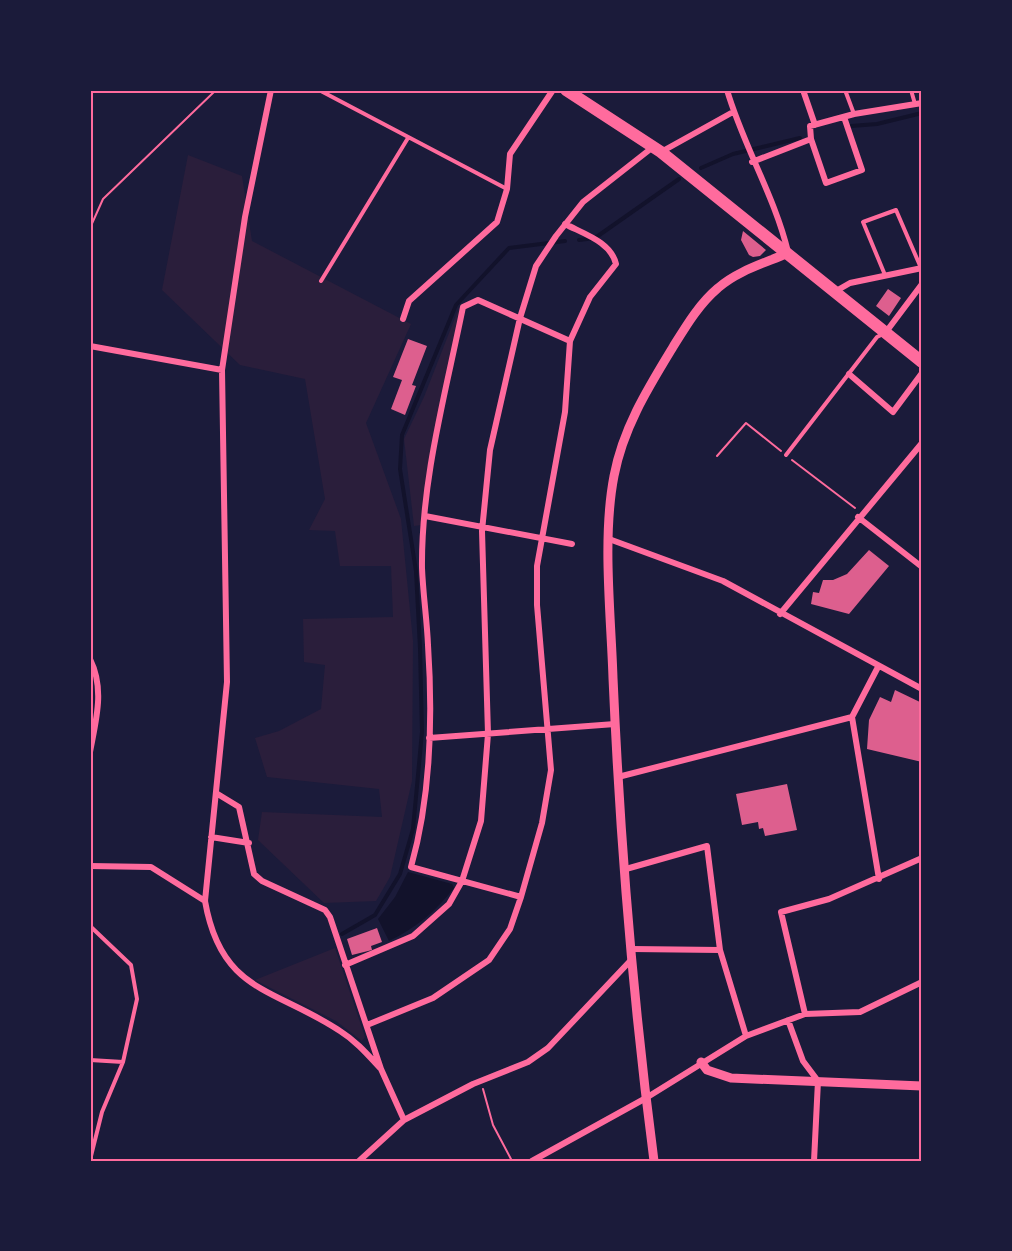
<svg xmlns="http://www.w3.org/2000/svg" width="1012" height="1251" font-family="'Exo 2',sans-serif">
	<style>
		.green { fill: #2a1e3b }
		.water { fill: #12122b }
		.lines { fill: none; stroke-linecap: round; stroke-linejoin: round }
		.stream { stroke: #12122b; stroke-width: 4 }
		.building { fill: #dd5f8e }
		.path { stroke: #ff6b9d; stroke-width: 2 }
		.service { stroke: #ff6b9d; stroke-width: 4 }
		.minor { stroke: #ff6b9d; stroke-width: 6 }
		.tertiary { stroke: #ff6b9d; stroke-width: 9 }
		.primary { stroke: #ff6b9d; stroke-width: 12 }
		.neatline { fill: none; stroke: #ff6b9d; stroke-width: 2 }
	</style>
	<rect width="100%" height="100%" fill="#1b1b3a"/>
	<path class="green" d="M188 155 242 176 252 241 411 324 366 423 401 519 413 641 412 781 390 877 376 901 324 903 258 840 262 812 382 817 379 789 267 777 255 738 279 731 321 709 325 665 304 662 303 619 393 617 391 566H340L335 531 309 530 325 499 305 379 240 365 162 290Z
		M460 305 421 525 414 526 404 439 424 397Z
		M335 948 365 1037 362 1041 336 1021 255 980Z"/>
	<path class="water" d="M408 872 452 884 454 888C435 912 416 928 389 941L378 919 395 897Z"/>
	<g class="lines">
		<path class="stream" d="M851 126 877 124 922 113
			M701 168 733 154 800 138
			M579 240 595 238 679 179
			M342 934 375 915 400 874 413 829 422 732 420 648 416 571 400 469 402 435 456 305 509 248 565 241"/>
	</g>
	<path class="building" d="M743 231 766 250 760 256 753 257 749 255 741 240Z
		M888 289 901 298 889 316 876 306Z
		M408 339 427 346 412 385 416 386 405 415 391 409 402 380 393 377Z
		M869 550 889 566 849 614 811 604 813 592 819 593 823 580H833L847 574Z
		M895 690 922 703V762L867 749 869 720 880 697 891 702Z
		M787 784 797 830 765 836 763 828 759 829 758 822 742 825 736 794Z
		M377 928 382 942 371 946 372 950 352 955 347 939Z"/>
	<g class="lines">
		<path class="path" d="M90 228 103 199 216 90
			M717 456 746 423 781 451
			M792 460 855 508
			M483 1089 493 1125 512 1161"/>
		<path class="service" d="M319 90 507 189
			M845 90 854 114
			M911 90 915 104
			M885 275 863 222 896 210 921 268
			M321 281 408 138
			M786 455 877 337 883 334
			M90 926 131 965 137 999 123 1062 102 1112 90 1160
			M90 1060 123 1062"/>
		<path class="minor" d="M271 90 245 217 222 370 227 682 205 901C221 993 275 988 340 1031 356 1041 368 1055 381 1069
			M727 90C743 145 775 197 788 252
			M803 90 815 125
			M811 139 826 183 862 170 844 117
			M661 152 733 112
			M752 162 811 139 810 126 854 114 922 103
			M836 291 850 283 922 268
			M403 319 409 301 497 222 507 189 510 154 553 90
			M886 332 922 284
			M90 346 222 370
			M849 374 893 412 922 373
			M425 516 572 544
			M858 517 922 567
			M609 539 723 581 922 689
			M780 614 922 443
			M90 659C105 689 96 720 90 752
			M878 667 852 717 879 879
			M429 738 615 724
			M618 777 852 717
			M216 793 239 807 254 874 262 881 325 910 330 917 381 1069 404 1120
			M211 837 249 843
			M90 866 151 867 205 901
			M626 869 707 846 720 950 746 1036
			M521 897 411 867C431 796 433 719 428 645 427 620 423 594 422 568 421 480 446 392 463 307L478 300 570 341
			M632 949 720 950
			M345 965 413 936 449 904 462 881 481 821 488 734 482 531 490 450 520 318 536 266 556 236 583 202 653 147
			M805 1014 781 912 829 899 922 858
			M788 1020 803 1061 818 1081 814 1161
			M367 1025 433 998 489 960 510 929 521 897 542 823 551 770 537 605V566L565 412 570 341 590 297 616 264C611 242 584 234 565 224
			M359 1161 404 1120 473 1084 528 1062 548 1048 632 959
			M532 1161 646 1098 746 1036 805 1014 860 1012 922 982"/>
		<path class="tertiary" d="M701 1062 707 1070 731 1078 922 1086
			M654 1161C633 1001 620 839 613 678 611 615 602 538 614 476 623 428 648 388 673 347 686 326 699 304 718 288 737 271 765 263 788 253"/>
		<path class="primary" d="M566 90 661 152 922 362"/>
	</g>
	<rect width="1012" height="1251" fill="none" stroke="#1b1b3a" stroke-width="183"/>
	<rect x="92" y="92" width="828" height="1068" class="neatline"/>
</svg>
